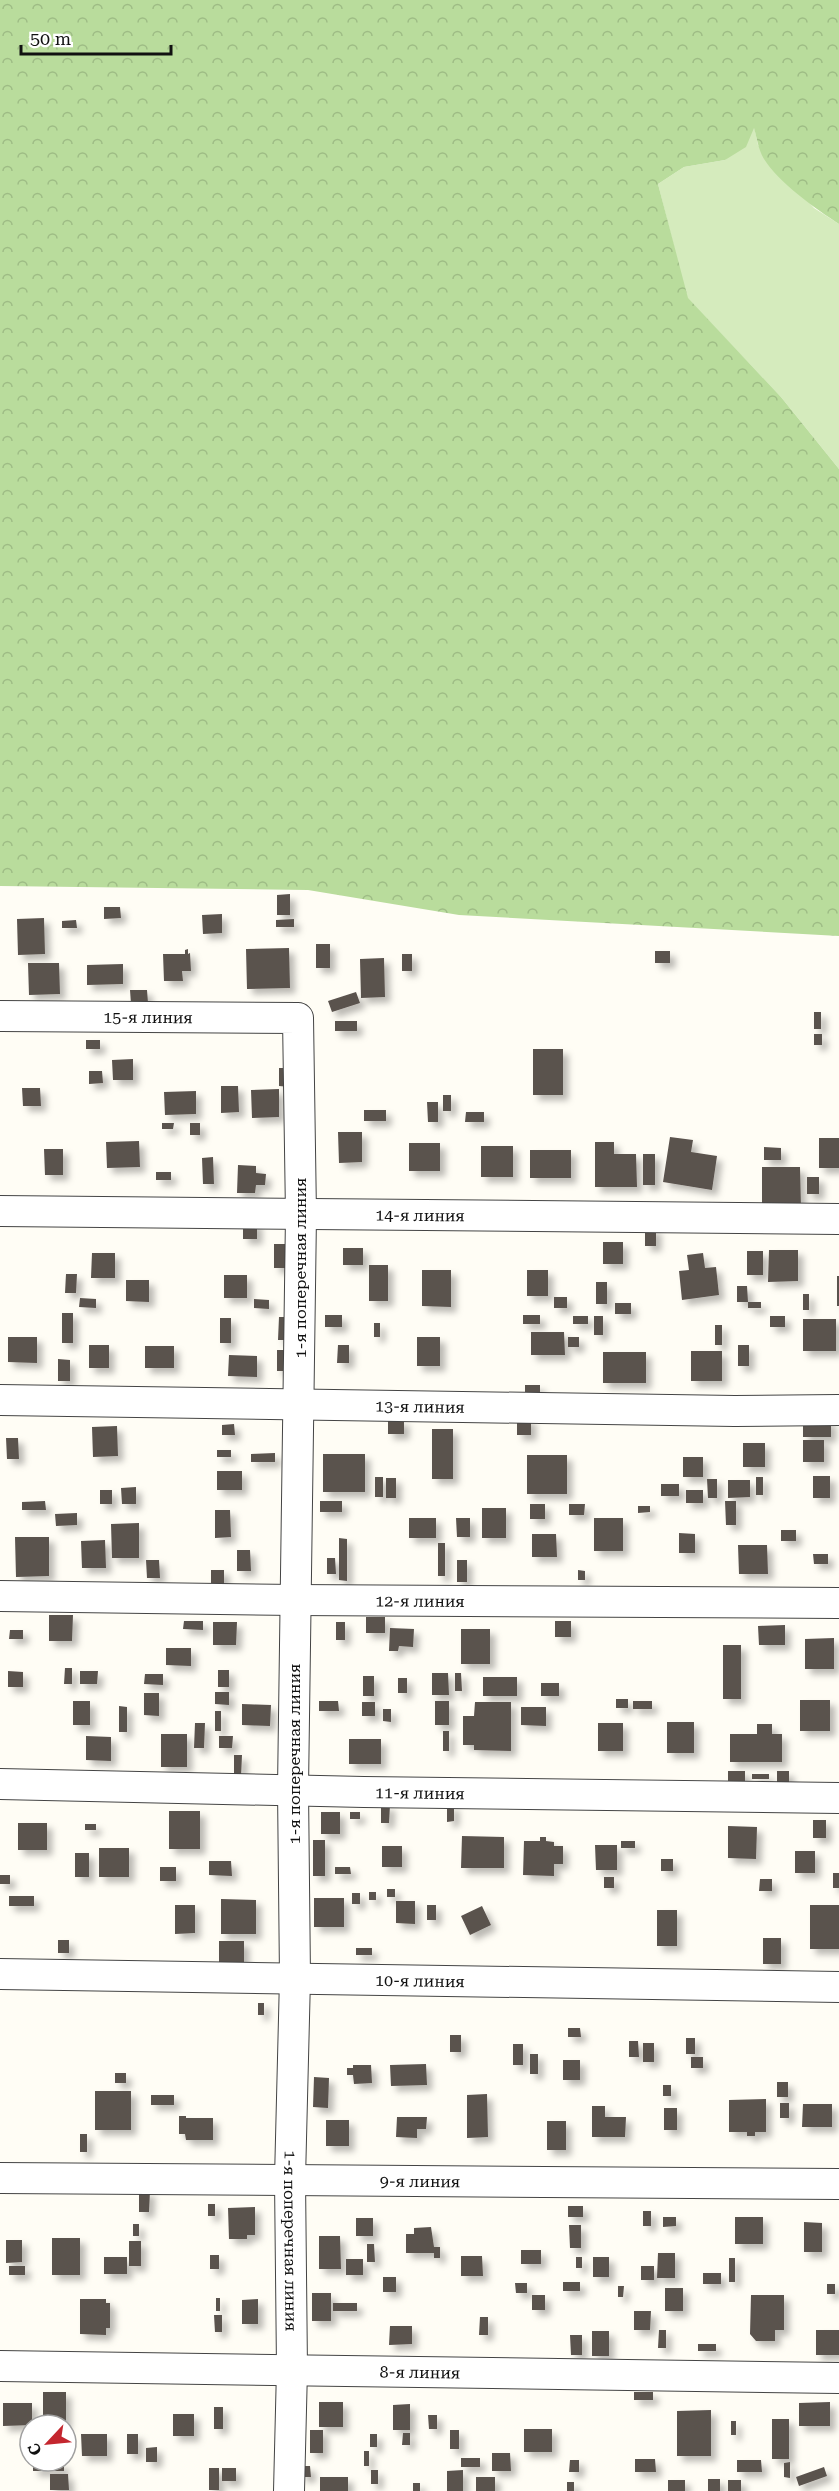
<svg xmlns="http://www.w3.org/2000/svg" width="839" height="2491" font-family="'Roboto Serif',serif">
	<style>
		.grass { fill: #d5ebbd }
		.forest { fill: url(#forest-crowns) }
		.building { fill: #5a524d; filter: url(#shadow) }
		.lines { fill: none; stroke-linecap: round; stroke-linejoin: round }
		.minor-casing { stroke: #444; stroke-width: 32 }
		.minor { stroke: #fff; stroke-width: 30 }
		.labels { text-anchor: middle; stroke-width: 6; stroke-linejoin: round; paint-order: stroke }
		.street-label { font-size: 16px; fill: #111; stroke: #fff }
	</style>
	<defs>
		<pattern id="forest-crowns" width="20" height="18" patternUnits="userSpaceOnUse" patternTransform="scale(1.5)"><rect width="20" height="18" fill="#b9dc9c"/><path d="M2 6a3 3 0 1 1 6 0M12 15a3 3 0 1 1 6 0" fill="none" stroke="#9ebc85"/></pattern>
		<filter id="shadow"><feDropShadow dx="5.5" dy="5.5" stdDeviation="3" flood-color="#0004"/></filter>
	</defs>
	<rect width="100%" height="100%" fill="#fffdf5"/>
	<path class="grass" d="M754 126 758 145 814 208 839 224V469L781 397 687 298 658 184 684 167 725 160Z"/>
	<path class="forest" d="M0 0H839V224C816 209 778 182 764 159 758 149 757 138 754 128L746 147 725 160 684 167 658 184 688 298 781 397 839 469V936L459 915 308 890 0 886Z"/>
	<path class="building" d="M290 894V915H277V895Z
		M104 907H120L121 918 104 919Z
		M222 914V933L203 934 202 915Z
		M44 918 45 954 18 955 17 919Z
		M294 919V927H276V920Z
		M76 920 77 928H62V921Z
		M316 944H330V968H316Z
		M289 948 290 988 247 989 246 949Z
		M188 949V954L190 953 191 971H182L183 981H164L163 954H185V950Z
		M655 951H670V963H655Z
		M402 954H412V971H402Z
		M384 958 385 997 361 998 360 959Z
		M28 963H59L60 994 29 995Z
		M123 964V984L87 985V965Z
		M130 990H147L148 1003 131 1004Z
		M356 992 360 1003 332 1012 328 1001Z
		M814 1012H821V1029H814Z
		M335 1021H357V1031H335Z
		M814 1034H822V1045H814Z
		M86 1040H100V1049H86Z
		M533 1049H563V1095H533Z
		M133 1059V1080H113L112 1060Z
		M279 1068H290V1087L279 1086Z
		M89 1071H102L103 1083 89 1084Z
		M221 1086H238L239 1112 221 1113Z
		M22 1088H40L41 1106H23Z
		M279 1089V1117L252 1118 251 1090Z
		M196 1091V1114L165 1115 164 1092Z
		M443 1095H451V1111H443Z
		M427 1102H438V1122H428Z
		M364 1110H386V1121H364Z
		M466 1112H484V1122H465Z
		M162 1123H174L173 1129H162Z
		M190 1123H200V1135H190Z
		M338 1132H362V1162L339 1163Z
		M670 1137 693 1140 691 1152 717 1156 712 1190 663 1182Z
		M819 1138H839V1168H819Z
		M139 1141 140 1167 107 1168 106 1142Z
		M595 1142H614V1154H636L637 1187H595Z
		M409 1143H440V1171H409Z
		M481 1146H513V1177H481Z
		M764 1147 781 1148V1160H764Z
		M44 1149H63V1175H45Z
		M530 1150H571V1178H530Z
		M643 1154H655V1185H643Z
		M213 1157 214 1184H203L202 1158Z
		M238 1165 256 1166V1173L266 1174 265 1185H256L255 1193H237Z
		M762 1167H800L801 1208H762Z
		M156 1172H171V1180H156Z
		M807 1177H819V1194H807Z
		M243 1221 257 1222V1239H243Z
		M645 1228H656V1246H645Z
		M603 1242H623V1264H603Z
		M274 1244H285V1268H274Z
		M343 1248H363V1265H343Z
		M769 1250H798V1281L768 1282Z
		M747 1251H763V1275H747Z
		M92 1253H115V1278H91Z
		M703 1253 705 1268 716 1267 719 1295 682 1300 679 1271 689 1270 687 1255Z
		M369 1265H388V1301H369Z
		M422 1270H451V1307L422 1306Z
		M527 1270H548V1296H527Z
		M66 1274H77L76 1293H65Z
		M224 1275H247V1298H224Z
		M837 1276H839V1306H837Z
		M126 1280H149V1302L126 1301Z
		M596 1282H607V1304H596Z
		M737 1286H747L748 1302H737Z
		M803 1294H809V1310H803Z
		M554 1297H567V1308H554Z
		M80 1298 96 1299V1308L79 1307Z
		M254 1299 269 1300V1309L254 1308Z
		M748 1302H761V1308H748Z
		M615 1303H631V1314H615Z
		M62 1313H73V1343H62Z
		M325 1315H342V1327H325Z
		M523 1315H540V1324H523Z
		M573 1316H588V1324H573Z
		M594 1316H603V1335H594Z
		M770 1316H785V1327H770Z
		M279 1317H292V1340H278Z
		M220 1318H231V1343H220Z
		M803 1319H836V1351H803Z
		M374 1323H380V1337H374Z
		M715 1325H722V1345H715Z
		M531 1332H564L565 1355H531Z
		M8 1337H37V1363L8 1362Z
		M417 1337H440V1366H417Z
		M568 1337H579V1347H568Z
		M89 1345H109V1368H89Z
		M338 1345H349V1363H337Z
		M738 1345H749V1366H738Z
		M145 1346H174V1368H145Z
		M277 1350H288L287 1371H277Z
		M691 1351H722V1381H691Z
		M603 1352H646V1383H603Z
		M229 1355 257 1356V1377L228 1376Z
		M58 1359 70 1360V1381H58Z
		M525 1385H540V1396H525Z
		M517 1418H531V1435H517Z
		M388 1420H404V1434H388Z
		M803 1420H831V1437H803Z
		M234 1424 235 1435H222V1425Z
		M117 1426 118 1456 93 1457 92 1427Z
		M432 1429H453V1479H432Z
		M6 1438H18L19 1459H7Z
		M803 1440H824V1462H803Z
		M743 1443H765V1467H743Z
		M217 1450H231V1457H217Z
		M275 1453V1462H251V1454Z
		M323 1454H365V1492H323Z
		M527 1455H567V1494H527Z
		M683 1457H703V1477H683Z
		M217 1471H242V1490H217Z
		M813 1476H830V1498H813Z
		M375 1477H383V1497H375Z
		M756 1477H763V1495H756Z
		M386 1478H396V1498H386Z
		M707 1479H717V1498H708Z
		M728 1480H750V1497L728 1498Z
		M661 1484H679V1496H661Z
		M136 1487V1504H122L121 1488Z
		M100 1490H112V1504H100Z
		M686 1490H703V1503H686Z
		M45 1501 46 1510H22V1502Z
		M320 1501H342V1512H320Z
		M725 1501H736V1525H726Z
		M530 1504H545V1519H530Z
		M569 1504H585L584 1515H569Z
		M638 1506H650V1512L638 1513Z
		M482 1508H506V1538H482Z
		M215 1510H230L231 1537 215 1538Z
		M77 1513V1525L56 1526 55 1514Z
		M409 1518H436V1538H409Z
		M456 1518H470V1537H457Z
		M594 1518H623V1551H594Z
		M139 1523V1558H112L111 1524Z
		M781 1530H796V1541H781Z
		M679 1533 695 1534V1553H679Z
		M532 1534H556L557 1557H532Z
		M15 1537H49V1576L16 1577Z
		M339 1538 347 1539V1581L339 1580Z
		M105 1540 106 1568H82L81 1541Z
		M438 1543H445V1576H438Z
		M738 1545H767L768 1574H739Z
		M237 1550H250L251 1571H237Z
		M813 1554H828V1564H814Z
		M327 1558H335L336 1574H327Z
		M146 1560H159L160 1578H147Z
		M457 1560H467V1582H457Z
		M211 1570H224V1585H211Z
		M578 1570 585 1571V1580H578Z
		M49 1615H73L72 1641H49Z
		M366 1617H385V1633H366Z
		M184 1621H203V1630L183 1629Z
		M555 1621H571V1637H555Z
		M213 1622H237L236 1645H213Z
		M336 1622H345V1640H336Z
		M785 1625V1645H759L758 1626Z
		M390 1628 414 1629 413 1647 399 1646 398 1651H389Z
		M461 1629H490V1664H461Z
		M10 1630H23V1639H9Z
		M834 1638V1669H805V1639Z
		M723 1645H741V1699H723Z
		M166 1648H191V1666L166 1665Z
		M65 1668H72V1684H64Z
		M218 1670H229V1687H218Z
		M8 1671 23 1672V1687H8Z
		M80 1671H98L97 1684H80Z
		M432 1673H448L449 1695H432Z
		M455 1673H461L462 1691H455Z
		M145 1674H163V1685L144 1684Z
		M363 1676H374V1696H363Z
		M483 1677H517V1696H483Z
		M398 1678H407V1693H398Z
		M541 1683H559V1696H541Z
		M215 1692H229V1705L215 1704Z
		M144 1693H159V1716L144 1715Z
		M616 1699H628V1708H616Z
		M800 1700H830V1731H800Z
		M73 1701H90V1725H73Z
		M319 1701H338L339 1711H319Z
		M435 1701H449V1725H435Z
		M633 1701H652V1709H633Z
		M362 1702H375V1716H362Z
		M475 1702H511V1751L474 1750V1745H463V1716H474Z
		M242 1704 271 1705 270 1726 242 1725Z
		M119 1706 127 1707V1732H119Z
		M521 1707H546V1726L521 1725Z
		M383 1709H391V1722L383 1721Z
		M215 1711H221V1731H215Z
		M667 1722H694V1753H667Z
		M195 1723H205L204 1748H194Z
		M598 1723H623V1751H598Z
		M757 1724H772V1734H782V1762H730V1734H757Z
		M443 1731H449V1751H443Z
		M161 1734H187V1767H161Z
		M86 1736 111 1737V1761L86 1760Z
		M219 1736H233L232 1748H219Z
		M349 1739H381V1764H349Z
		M234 1755H242L241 1777H234Z
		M728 1771H745V1782H728Z
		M777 1771H789V1785H777Z
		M752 1774H769V1779H752Z
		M381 1805H390L389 1823H381Z
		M447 1805H454V1821L447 1822Z
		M169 1811H200V1849H169Z
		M321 1812H340V1834H321Z
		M350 1812H360V1819H350Z
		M813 1820H826V1838H813Z
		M18 1823H47V1850H18Z
		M85 1824H96V1830H85Z
		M728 1826 757 1827 756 1859 728 1858Z
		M462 1836 504 1837V1868H461Z
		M540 1837H546V1841L554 1842V1846H563V1864H554V1876L523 1875 524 1841H540Z
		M313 1840H325V1876H313Z
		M621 1841H635V1848H621Z
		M595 1845H617V1870H596Z
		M382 1846H402V1867H382Z
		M99 1848H129V1877H99Z
		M795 1851H815V1873H795Z
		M75 1853H89V1877H75Z
		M661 1859H673V1871H661Z
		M209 1861H231L232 1876 209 1875Z
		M160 1867H176V1881H160Z
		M335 1867H350L351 1874H335Z
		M833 1873H839V1888H833Z
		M0 1875H10V1884H0Z
		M604 1877H614V1888H604Z
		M760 1879H772V1891H759Z
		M387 1889H395V1897H387Z
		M369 1892H376V1900H369Z
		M352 1893H360V1904H352Z
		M9 1896H34V1906H9Z
		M314 1898H344V1927H314Z
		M221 1899 256 1900V1934H221Z
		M396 1901H415V1924L396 1923Z
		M175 1905H195V1933L175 1934Z
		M427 1905H436V1920H427Z
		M810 1905H839V1949H810Z
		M482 1906 491 1925 470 1935 461 1916Z
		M657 1910H677V1946H657Z
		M763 1938H781V1964H763Z
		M58 1940H69V1953H58Z
		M219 1941H244V1966H219Z
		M356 1948H372V1955H356Z
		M258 2003H264V2015H258Z
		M568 2028H580L581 2037H568Z
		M450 2035H461V2052H450Z
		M686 2038H695V2054H686Z
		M629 2041H638L639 2057H629Z
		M643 2043H654V2062H643Z
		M513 2044H523V2065H513Z
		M530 2054H538V2074H530Z
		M691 2057H703V2068H691Z
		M563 2060H580V2080H563Z
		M426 2064 427 2085 391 2086 390 2065Z
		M353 2065H371L372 2083 354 2084 353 2075H347V2068H353Z
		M115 2073H126V2083H115Z
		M314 2077 329 2078 328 2108 313 2107Z
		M777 2082H788V2097H777Z
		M663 2085H671V2096H663Z
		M95 2091H131V2130H95Z
		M487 2094 488 2137 467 2138V2095Z
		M151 2095H174V2105H151Z
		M766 2099V2132H755V2136H747V2132H729V2100Z
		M780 2103H789V2118H780Z
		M803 2104H832V2127H802Z
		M592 2106H605V2117H626L625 2137H592Z
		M664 2108H677V2130H664Z
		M179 2116H186V2118H213V2140H186L185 2134H179Z
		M397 2117H427L426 2129H417V2138L396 2137Z
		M326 2120H349V2146H326Z
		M547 2121H566V2150H547Z
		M80 2134H87V2152H80Z
		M139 2191H150L149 2212H139Z
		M208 2204H215V2216H208Z
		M568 2206H583V2217H568Z
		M255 2207V2235H247V2239H229L228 2208Z
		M643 2211H651V2226H643Z
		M663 2217H676V2226L663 2227Z
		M735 2217H763V2244H735Z
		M356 2218H373V2236H356Z
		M804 2222 822 2223V2252H804Z
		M133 2224H139V2236H133Z
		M569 2225H581V2248H570Z
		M431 2227 434 2247H440V2258H434V2253H406V2234H414V2228Z
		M319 2236H340L341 2269H319Z
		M52 2238H80V2275H52Z
		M6 2240H22V2262L6 2263Z
		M129 2241H141V2266H129Z
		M367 2244H374L375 2262H367Z
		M521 2250H541V2264H521Z
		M658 2253H675V2278H657Z
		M210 2255H219V2269H210Z
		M461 2256H482L483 2276H461Z
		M104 2257H127V2274H104Z
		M576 2257H582V2268H576Z
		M593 2257H609V2277H593Z
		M729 2258H735V2282H729Z
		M346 2259H363V2275H346Z
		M9 2266H25V2275H9Z
		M641 2266H654V2280H641Z
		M703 2273H721V2284H703Z
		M383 2277H396V2292H383Z
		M563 2282H580V2291H563Z
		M515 2283H527V2293H516Z
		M827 2284H835V2294H827Z
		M618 2286H624L623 2297H618Z
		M665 2288H683V2311H665Z
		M312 2293H331V2321H312Z
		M532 2295H545V2310H532Z
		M751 2295H784V2330H775V2341H756L750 2334Z
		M216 2298H220V2311H216Z
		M80 2299H106V2303H110V2328H106V2335L80 2334Z
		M258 2299V2324H242V2300Z
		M333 2303H357V2311H333Z
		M634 2311H651L650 2330H634Z
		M214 2315H222V2332H215Z
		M480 2317H488V2335H479Z
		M390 2326H412V2344L389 2345Z
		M659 2330H666V2348H658Z
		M816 2330H839V2355H816Z
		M592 2331H609V2356H592Z
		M570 2335H582V2355H571Z
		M698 2344H716V2351H698Z
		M43 2392H66V2425H43Z
		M634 2392H653V2400H634Z
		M319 2402H343V2427H319Z
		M830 2402V2426H799V2403Z
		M3 2403H32V2425L3 2426Z
		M410 2404V2430H393V2405Z
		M214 2407H223V2429H214Z
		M711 2410V2456H677V2411Z
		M173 2414H194V2436H173Z
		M428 2415H437V2429H429Z
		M772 2419H789V2459H772Z
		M731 2421H736V2435H731Z
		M524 2429H552V2452H524Z
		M310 2430H323V2453H310Z
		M450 2430H459V2449H450Z
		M403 2433H410V2445H402Z
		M81 2434H107V2456H82Z
		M127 2434H138V2454H127Z
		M370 2434H377V2447H370Z
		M157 2447V2462H146V2448Z
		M364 2451H369V2466H364Z
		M492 2453H510L511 2471H492Z
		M461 2458H480V2467H461Z
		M635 2459H655L656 2472H635Z
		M570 2460H579V2472H569Z
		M737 2460H761L762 2472H737Z
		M790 2462V2478L784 2477V2463Z
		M33 2463H64V2471H33Z
		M300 2466H310L311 2477H301Z
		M824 2467 827 2476 799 2486 796 2477Z
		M209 2468H219V2490H209Z
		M222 2468H236V2481H222Z
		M371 2470H378V2484H371Z
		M463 2470V2491H447V2471Z
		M50 2474H68L69 2490H50Z
		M320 2477H348V2491H320Z
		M476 2477H495V2491H476Z
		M708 2479H720V2491H708Z
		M668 2480H685V2491H668Z
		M728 2480H741V2491H728Z
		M567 2482H574V2491H567Z
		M413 2483H420V2491H413Z"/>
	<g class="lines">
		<g class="minor-casing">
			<g id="minor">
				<path id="s1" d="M0 1016 298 1018 301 1215 293 1789 295 1978 290 2179 292 2369 289 2491"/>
				<path id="s2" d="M0 1211 839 1219"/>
				<path id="s3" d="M0 1400 735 1411 839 1410"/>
				<path id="s4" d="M0 1596 295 1600 839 1603"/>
				<path id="s5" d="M0 1784 364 1792 839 1798"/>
				<path id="s6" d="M0 1974 839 1987"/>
				<path id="s7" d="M0 2178 839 2184"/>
				<path id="s8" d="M0 2366 839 2378"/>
			</g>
		</g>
		<use href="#minor" class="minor"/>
	</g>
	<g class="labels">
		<g class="street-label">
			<text dy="6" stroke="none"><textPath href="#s1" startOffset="148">15-я линия</textPath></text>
			<text dy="6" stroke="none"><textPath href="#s2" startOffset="420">14-я линия</textPath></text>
			<text transform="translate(300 1268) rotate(-90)" y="6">1-я поперечная линия</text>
			<text dy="6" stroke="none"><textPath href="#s3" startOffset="420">13-я линия</textPath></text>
			<text dy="6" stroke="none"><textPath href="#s4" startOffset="420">12-я линия</textPath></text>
			<text transform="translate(294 1754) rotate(-90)" y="6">1-я поперечная линия</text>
			<text dy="6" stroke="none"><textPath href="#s5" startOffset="420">11-я линия</textPath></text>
			<text dy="6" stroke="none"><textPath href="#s6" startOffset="420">10-я линия</textPath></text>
			<text dy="6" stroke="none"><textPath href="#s7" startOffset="420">9-я линия</textPath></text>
			<text dy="6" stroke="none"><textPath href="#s1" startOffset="1521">1-я поперечная линия</textPath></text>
			<text dy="6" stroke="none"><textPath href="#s8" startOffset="420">8-я линия</textPath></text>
		</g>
	</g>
	<g transform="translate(48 2443) rotate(244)"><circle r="28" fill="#ffffff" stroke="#a0a0a0" stroke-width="1.5"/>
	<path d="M0-4.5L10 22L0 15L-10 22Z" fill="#c4262e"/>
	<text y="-9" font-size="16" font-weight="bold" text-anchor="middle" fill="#111111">С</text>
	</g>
	<path d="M21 45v9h150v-9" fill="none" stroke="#111111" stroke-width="3"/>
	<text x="30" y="45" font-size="18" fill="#111111" stroke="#ffffff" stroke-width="4.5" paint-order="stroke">50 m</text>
</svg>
